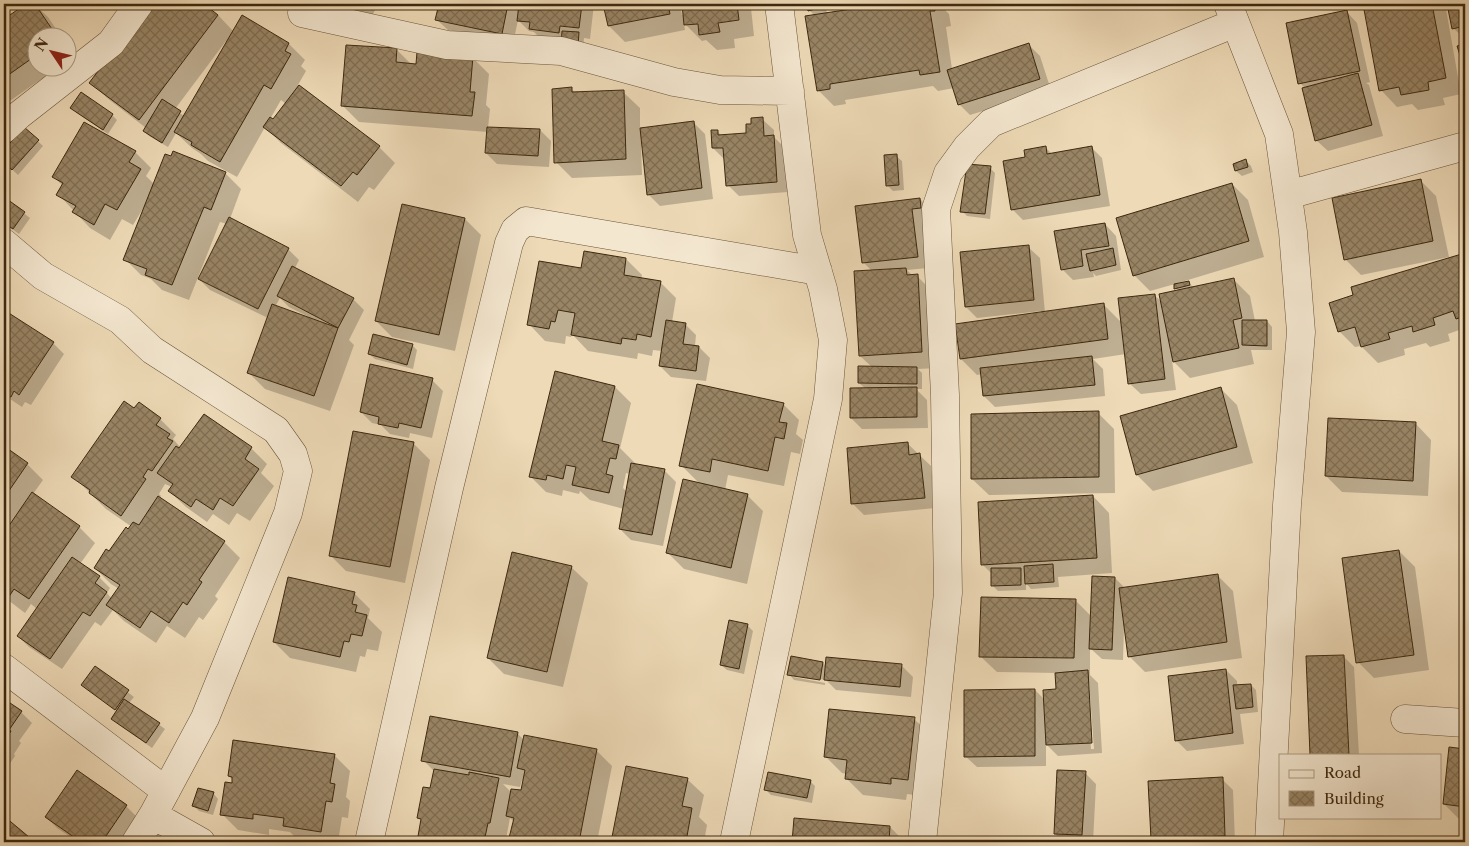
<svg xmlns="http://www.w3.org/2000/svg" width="1469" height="846" font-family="'Libre Caslon Text',serif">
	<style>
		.shadow { fill: #0003; fill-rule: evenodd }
		.building { fill: url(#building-cross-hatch); stroke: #3d280e }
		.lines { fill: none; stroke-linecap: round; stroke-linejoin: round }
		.minor-casing { stroke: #695438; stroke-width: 29 }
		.minor { stroke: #f4e7d0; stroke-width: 28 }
	</style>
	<defs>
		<pattern id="building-cross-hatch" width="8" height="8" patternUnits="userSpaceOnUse" patternTransform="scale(1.25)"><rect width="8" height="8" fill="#998566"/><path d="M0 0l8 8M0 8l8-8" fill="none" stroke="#7e6d52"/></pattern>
	</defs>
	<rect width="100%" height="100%" fill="#eedab7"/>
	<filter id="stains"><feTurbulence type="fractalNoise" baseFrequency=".004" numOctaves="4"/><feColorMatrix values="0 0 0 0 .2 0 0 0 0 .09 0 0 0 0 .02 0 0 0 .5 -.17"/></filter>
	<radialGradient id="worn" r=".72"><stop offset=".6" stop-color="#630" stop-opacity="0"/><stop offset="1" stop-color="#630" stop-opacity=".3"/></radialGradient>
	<path class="shadow" d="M28 4H34L48 17 62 38H38V68H57L4 105V21Z
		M151 4H202L218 15 234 32 242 17 289 44 305 60 301 66 306 71 298 85 379 147 395 163 374 190 369 187 358 202 281 143 265 127 237 177 208 161 201 154 192 148 176 133 168 147 149 136 144 130 146 128 107 98 91 82ZM226 41 228 42 185 117 175 109ZM281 100 286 104 273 121 270 119Z
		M336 4H378L370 20Z
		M440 4H594L590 39 584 38 583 51 542 40 534 32 529 31 518 20 513 44 448 30 436 19Z
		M605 4H680L682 15H684L683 4H754L755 8H751L754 36 734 39 735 48 717 50 706 40 702 41 684 23 685 30 625 42 609 26Z
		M807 4H825L827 14 893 4H939L949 14 951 26 946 27 952 69 1029 45 1040 56 1051 90 970 115 959 104 954 88 938 91 933 86 845 100 846 104 834 106 818 90 815 16 809 10Z
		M1371 4H1441L1446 9 1461 94 1443 98 1445 105 1418 110 1412 104 1397 107 1381 90 1365 5Z
		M1449 4H1465V39L1453 28Z
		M1346 11 1357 23 1370 82 1366 83 1369 85 1383 136 1328 151 1316 140 1305 88 1300 83Z
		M68 46 74 55 68 60Z
		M397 50 412 65 472 57 489 74 486 105 490 109 488 128 540 130 551 141 549 167 497 164 486 153 488 132 359 122 343 106Z
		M571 89 576 93 623 92 640 108V129L694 123 705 134 713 199 660 206 649 195 643 143H641L642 175 572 178 556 162Z
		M71 108 112 115 117 120 108 134 77 113Z
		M762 119 774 130V137L785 148 788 192 739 196 728 185 724 159 713 148 717 131 722 136 747 134 753 125Z
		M24 128 43 146 18 175 4 162V152Z
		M1091 147 1102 158 1110 206 1023 220 1012 209 1026 158 1046 148 1052 154Z
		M135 152 151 168 146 176 154 184 225 173 241 189 230 219 288 249 299 260 295 268 353 299 364 310 349 340 354 345 330 411 265 389 249 373 268 318 210 290 199 279 227 224 220 222 189 300 162 290 151 279 141 275 125 259 145 208 144 207 133 225 122 219 110 240 90 228 58 194 63 186 54 177ZM280 298 289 307 309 317 308 318 275 307Z
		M896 156 902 161 904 190 893 191 887 185Z
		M1246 161 1251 166 1253 172 1242 176 1236 171 1234 165Z
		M990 168 995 173 990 219 967 216 962 211Z
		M1420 180 1436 196 1449 257 1361 275 1345 259Z
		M1232 184 1248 200 1264 257 1178 283V285L1189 283 1194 288 1234 280 1250 296 1255 321H1267L1272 327V350H1251L1254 364 1190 378 1172 360 1176 390 1141 394 1129 383 1126 354 1093 359 1103 369 1105 396 995 407 984 396 982 374 977 375 961 359 1041 313V311L977 318 966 307 1028 247 1040 258 1045 313 1104 305 1123 324 1154 295 1162 302 1178 291 1175 284 1150 291 1134 275Z
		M4 198 30 218 19 234 4 223Z
		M920 199 931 210 932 218 923 220 928 268 907 270 913 276H917L933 292 938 368 918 369 922 373V389H916L927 400 928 428 862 429 851 418 866 389 859 383 872 367 860 356 872 271 864 263Z
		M403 205 465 219 481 235 455 351 392 337 376 321Z
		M1105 224 1116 236 1121 270 1096 276 1093 273 1094 277 1073 280 1062 269Z
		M1465 254V328L1448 334 1450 341 1430 347 1426 343 1404 349 1405 355 1378 363 1361 346 1355 347 1339 331 1355 296 1352 288Z
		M626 259 642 275 641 279 660 282 676 298 672 322 685 324 696 335 695 346 699 347 710 358 706 381 671 377 660 366 662 351 653 350 652 356 638 353 637 359 588 351 572 334 571 337 566 336 565 344 545 341 529 324 582 270Z
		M4 310 53 343 64 354 31 405 25 402 22 407 4 395Z
		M412 345 417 350 413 369 375 359 369 354Z
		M556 373 615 387 631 403 620 448 635 463 634 465 665 471 676 482 663 546 631 540 620 529 624 509 590 500 580 491 579 494 563 490 562 496 546 492 530 476ZM626 473 630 474 627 492 623 488Z
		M432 380 443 391 432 438 410 433 409 438 390 434 381 425 372 423 361 412Z
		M1221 389 1237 405 1253 463 1153 491 1137 475Z
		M783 404 799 420 796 434 803 440 800 454 791 452 784 486 728 475 725 490 747 495 763 511 747 584 684 569 668 553 700 484 681 465Z
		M135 410 160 419 176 435 173 439 181 448H251L267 464 261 473 274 486 250 521 237 513 229 525 213 514 207 522 186 507 169 491 172 487 165 484 159 494 161 496 159 499 224 542 240 558 215 596 218 599 203 620 199 617 185 638 167 626 156 643 124 621 113 610 101 626 95 622 62 669 29 647 18 636 37 609 31 604 25 613 4 597V448L27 464 43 480 33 494 79 527 95 543 80 564 99 577 110 588 107 593 112 599 119 589 111 584 95 568 132 527 106 509 73 476Z
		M1098 413 1114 429 1115 493 989 495 972 479Z
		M1415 423 1431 440 1428 496 1342 492 1326 476Z
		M413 443 430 460 405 583 346 571 330 555Z
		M907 443 931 466 935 508 864 515 853 504 848 449Z
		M1093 496 1109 513 1112 573 1058 577 1059 587 1031 589 1026 583V590L998 591 992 585V574L982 564Z
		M1399 551 1415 567 1429 670 1374 678 1358 662Z
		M1465 552V595L1461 591Z
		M571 567 588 583 563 687 504 674 488 658Z
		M1217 575 1233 591 1242 658 1145 672 1129 656 1125 628H1124L1123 660 1102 659 1090 648V675L1098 683 1102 753 1058 756 1046 744V766L977 767 965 756 1035 690 1045 700 1057 690 1056 673 997 672 980 656 1075 600 1092 617 1115 578 1125 588ZM1087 682H1089L1094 749H1091Z
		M354 593 370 609 368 618 382 632 378 651 367 649 365 657 360 656 356 672 290 658 274 642Z
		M747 625 753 631 744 674 727 670 721 665Z
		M1343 656 1354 667 1359 755H1312Z
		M823 663 826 666H902L913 677 911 697 836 690 826 680 793 674V677L825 683V685L794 680 789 674Z
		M96 668 134 697 129 703 165 729 152 748 118 724 112 719 117 711 83 685Z
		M1226 670 1237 681V686L1251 685 1256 690 1258 712 1240 714 1244 744 1187 751 1176 740Z
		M4 700 21 712 32 723 19 741 21 743 14 754 15 756 4 772Z
		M431 717 518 734 524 740 596 750 612 766 597 842H418L422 820 419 817 431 790 435 772 423 760ZM522 780 524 781 522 792 512 793 503 784 520 787ZM510 818 514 822 510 840 506 839Z
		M914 719 931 735 923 796 907 794 906 800 863 795 847 779V774L842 773 826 757Z
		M1450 748 1465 750V820H1460L1444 804Z
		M334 755 350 771 346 797 350 801 348 818 342 817 338 842H300L290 832 269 829V835L238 830 222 814 233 785V780L229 776Z
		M627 768 687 779 704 795 699 817 707 825 704 842H613Z
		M77 772 126 806 137 817 120 842H78L57 828 46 817Z
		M1085 773 1096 784 1093 842H1064L1055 834Z
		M1222 779 1233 790 1235 842H1156L1152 839Z
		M810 781 815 786 812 803 771 795 766 790Z
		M213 793 218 799 213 815 199 811 194 806Z
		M5 819 33 842H4V821Z
		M796 820 890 827 905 842H794Z"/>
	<path class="building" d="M26 4H35L58 38H38V54L4 78V19Z
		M149 4H204L218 15 139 120 89 83Z
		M347 4H361L359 9Z
		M439 4H508L502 34 435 20Z
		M519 4H582L579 28 560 26 559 33 529 29 530 22 517 21Z
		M603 4H668L670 14 608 26Z
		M682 4H737L739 20 718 23 720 32 699 35 698 24 684 25Z
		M806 4H821L822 7 808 11Z
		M885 4H934L935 11H930L940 72 920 75 919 70 830 84V89L817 91 805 16Z
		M1363 4H1432L1446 78 1428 82 1429 90 1401 95 1399 87 1379 91Z
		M1447 4H1465V26L1452 29Z
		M1347 10 1360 71 1298 84 1286 23Z
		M242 15 289 43 285 51 291 54 271 89 264 85 220 162 191 145 192 142 174 132Z
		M562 31 579 32 578 47 561 46Z
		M1029 43 1040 79 958 105 947 70Z
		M1465 44V71L1457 46Z
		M346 45 397 48 396 62 416 64 417 52 473 56 470 92H475L472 116 341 106Z
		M1358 73 1372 125 1315 141 1302 88Z
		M299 85 380 146 357 175 353 172 341 186 263 127 270 117 273 119Z
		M572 87V92L624 90 626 159 554 163 552 89Z
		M81 92 113 114 103 130 70 108Z
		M162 99 181 111 162 143 143 131Z
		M763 117 764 136 774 135 777 182 726 186 723 148H712L711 130H718V135L746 133V124H751V118Z
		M694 121 702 188 647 195 640 128Z
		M84 122 136 151 129 162 141 169 117 210 105 204 94 225 72 212 76 206 56 195 63 183 52 177Z
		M24 127 39 140 12 170 4 163V150Z
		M487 127 540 129 538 156 485 153Z
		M1046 146 1047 154 1092 146 1100 195 1011 210 1003 161 1025 157 1024 150Z
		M173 151 226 172 211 210 204 207 172 285 145 275 147 269 123 260 165 154 171 156Z
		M897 154 899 185 886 186 884 155Z
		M1246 159 1248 167 1235 171 1233 164Z
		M967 164 991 166 985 214 960 212Z
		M1421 179 1433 241 1344 260 1332 198Z
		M1232 183 1249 241 1133 276 1116 218Z
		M4 197 25 212 13 229 4 223Z
		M920 198 921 208 912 209 918 257 862 263 855 206Z
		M402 204 465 218 439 335 375 321Z
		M229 217 289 248 258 309 198 279Z
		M1105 223 1109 246 1081 250 1083 266 1061 270 1054 231Z
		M1029 245 1034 300 965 307 960 252Z
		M1113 248 1116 265 1090 271 1086 254Z
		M584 251 626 258 624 275 661 281 651 337 637 334 636 340 622 338 621 344 571 335 575 313 558 310 555 322 551 321 549 329 527 325 539 261 581 268Z
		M1465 253V316L1456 319 1453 311 1433 318 1435 325 1413 332 1412 326 1388 333 1390 339 1361 347 1355 327 1338 332 1329 303 1353 295 1351 287Z
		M292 266 354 298 338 328 277 296Z
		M906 268 907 275 918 274 922 352 859 356 854 271Z
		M1234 278 1242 318 1233 320 1239 348 1173 362 1159 294Z
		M1189 281 1190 285 1174 289V284Z
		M1155 294 1165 379 1128 384 1118 298Z
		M1104 303 1108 339 960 359 955 324Z
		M272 304 338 328 314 396 247 373Z
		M4 310 54 342 19 395 14 391 11 397 4 393Z
		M666 320 686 323 683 344 699 346 696 371 659 366Z
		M1242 320H1267V346L1242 345Z
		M373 334 413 344 407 365 368 354Z
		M1092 356 1095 385 983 396 980 368Z
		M370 364 433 378 421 428 399 423 398 428 378 424 379 417 360 412Z
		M858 366 917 367V384L858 383Z
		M555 371 615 386 602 441 619 445 616 459 610 458 606 474 613 476 609 493 572 485 576 467 566 465 563 479 547 475 546 480 529 477Z
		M697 384 784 403 779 422 787 423 784 439 775 437 768 471 712 459 710 472 679 466Z
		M917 387V417L850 418V388Z
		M1221 387 1237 447 1136 475 1120 416Z
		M124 401 134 408 139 402 161 418 156 425 170 434 167 438 173 441 152 471 148 469 143 477 146 479 121 516 89 493 90 490 71 477Z
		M1099 411V477L971 479V414Z
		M204 414 252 447 245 459 259 469 233 506 220 498 213 510 196 499 191 507 168 491 173 484 157 473 176 446 179 448Z
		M1328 418 1416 422 1413 481 1325 476Z
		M353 431 414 442 390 567 329 556Z
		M908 442 909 455 920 453 925 498 851 504 847 448Z
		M4 446 28 463 4 498Z
		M631 463 665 469 652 535 619 529Z
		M683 479 748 494 731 568 666 553Z
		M32 492 80 526 29 599 14 589 8 598 4 595V533Z
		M1093 495 1097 558 981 565 978 502Z
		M158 496 225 541 199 580 202 582 187 605 183 602 169 623 151 611 140 628 106 605 120 585 94 568 106 549 109 551 126 527 128 529 133 522 139 525Z
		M1465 540V592L1460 591Z
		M1399 550 1414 655 1356 663 1342 558Z
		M512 552 572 566 547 672 487 658Z
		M72 557 100 576 95 583 107 592 90 616 83 612 50 659 17 636Z
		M1053 564 1054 582 1025 584 1024 566Z
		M991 568H1021V585L991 586Z
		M1218 574 1227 642 1128 657 1119 588Z
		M1092 576 1115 577 1112 650 1089 649Z
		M288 577 355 592 352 604 357 605 355 612 367 615 362 636 351 634 349 642 344 641 340 657 273 642Z
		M981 597 1076 599 1074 658 979 657Z
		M729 620 748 624 739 669 720 665Z
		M1465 644V674H1462Z
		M1344 655 1349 755H1310L1306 656Z
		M791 656 823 662 820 680 787 675Z
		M826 657 902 664 900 687 824 680Z
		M95 666 129 690 115 710 81 685Z
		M1226 669 1233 733 1175 741 1168 676Z
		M1088 670 1092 743 1046 745 1043 690 1056 689 1055 673Z
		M1251 684 1253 707 1236 709 1233 685Z
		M1035 689V756L964 757V690Z
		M4 699 22 711 9 730 11 731 4 742Z
		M124 699 160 723 146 743 111 719Z
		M829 709 915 717 908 780 891 778V784L845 779 847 760 824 757Z
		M430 716 518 732 510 777 421 761Z
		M524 735 597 749 579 842H499L500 837 509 838 514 818 506 816 511 789 521 790 525 770 517 768Z
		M233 740 335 754 330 783 335 784 332 802 326 801 321 832 283 826 284 818 253 814V819L220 815 225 782 232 783V777L228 776Z
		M1449 747 1465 749V807L1443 804Z
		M626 766 688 778 682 806 692 808 686 842H611Z
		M434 769 469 775V772L499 778 490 823H488L484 842H417L421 819 417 818 423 787 430 788Z
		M77 770 127 805 102 842H81L45 817Z
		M1057 770 1086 771 1082 835 1054 834Z
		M768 772 811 780 807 798 764 790Z
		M1223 777 1225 836 1151 839 1148 781Z
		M198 788 214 792 208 811 192 806Z
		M5 817 35 842H4V819Z
		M794 818 890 826 889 842H792Z"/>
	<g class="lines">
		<g class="minor-casing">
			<path id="minor" d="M1228 4 1279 134 1293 232 1301 332 1287 505 1269 842
				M302 13 447 45 561 51 674 82 720 90 790 91
				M4 129 19 115 111 43 139 4
				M1288 195 1465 146
				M4 243 43 276 120 320 152 350 276 430 293 454 298 471 288 513 205 718 153 815 136 842
				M4 668 166 791
				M1405 719 1465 723
				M153 815 201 842
				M369 842 449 488 509 243 515 230 526 221 818 271
				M734 842 828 399 833 340 823 289 807 235 779 4
				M922 842 948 593 945 395 936 209 948 173 967 147 991 123 1235 23"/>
		</g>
		<use href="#minor" class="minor"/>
	</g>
	<rect width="1469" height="846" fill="none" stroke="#eedab7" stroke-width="20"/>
	<rect x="5" y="5" width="1459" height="836" fill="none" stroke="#3d280e" stroke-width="2.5"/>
	<rect x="10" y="10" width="1449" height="826" fill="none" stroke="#3d280e"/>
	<rect x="1279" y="754" width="162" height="65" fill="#f4e7d0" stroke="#ab9b82"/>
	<rect x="1289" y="770" width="25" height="8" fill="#f4e7d0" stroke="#ab9b82"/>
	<text x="1324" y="778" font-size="15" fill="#3d280e">Road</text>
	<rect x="1289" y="791" width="25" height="15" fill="url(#building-cross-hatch)" stroke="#ab9b82"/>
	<text x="1324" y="804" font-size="15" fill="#3d280e">Building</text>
	<g transform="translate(52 52) rotate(305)"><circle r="24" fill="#f4e7d0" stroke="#ab9b82"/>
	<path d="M0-4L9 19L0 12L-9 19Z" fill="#8f2418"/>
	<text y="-8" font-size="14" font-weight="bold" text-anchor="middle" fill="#3d280e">N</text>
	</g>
	<rect width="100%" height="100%" filter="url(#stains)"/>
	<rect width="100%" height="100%" fill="url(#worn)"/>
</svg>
